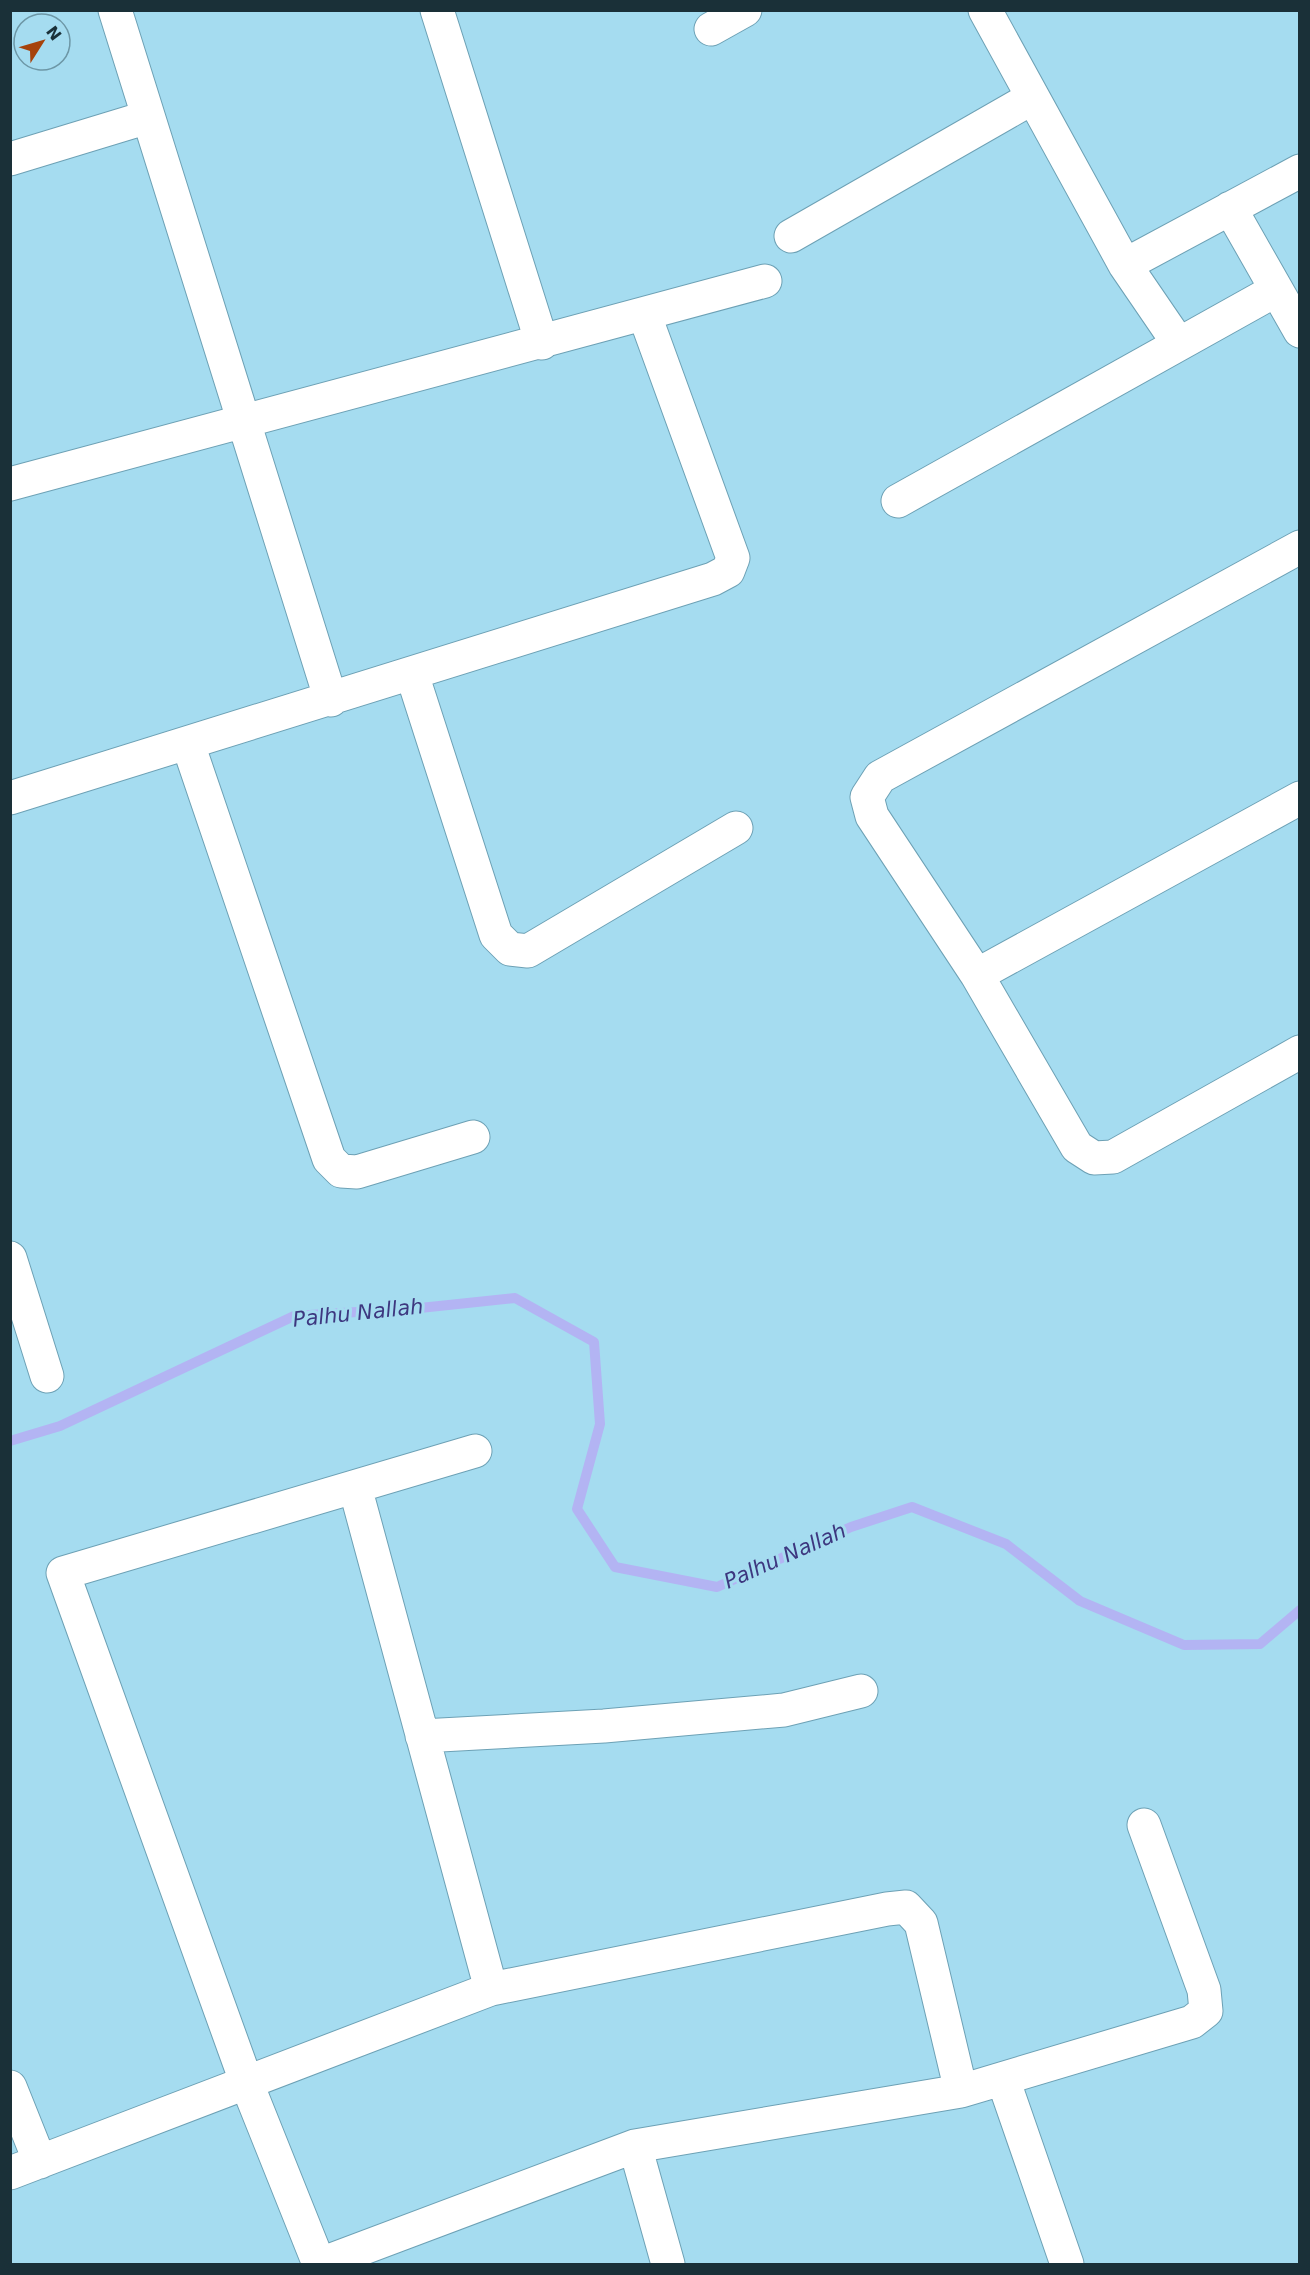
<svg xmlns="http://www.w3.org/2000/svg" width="1310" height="2275" font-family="'DejaVu Sans',sans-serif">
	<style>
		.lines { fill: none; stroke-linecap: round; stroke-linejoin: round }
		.stream { stroke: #b3b4f3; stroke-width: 10 }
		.street-casing { stroke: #6da1b5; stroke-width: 35 }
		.street { stroke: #fff; stroke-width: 33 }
		.labels { text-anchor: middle; stroke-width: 6; stroke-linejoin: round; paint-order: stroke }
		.water-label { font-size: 21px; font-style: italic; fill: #3d377f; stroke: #a5dcf0 }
	</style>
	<rect width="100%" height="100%" fill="#a5dcf0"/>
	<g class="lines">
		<path class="stream" d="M10 1441 60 1426 294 1316 420 1308 515 1298 594 1342 600 1424 577 1509 615 1567 717 1587 851 1527 912 1507 1006 1544 1080 1601 1184 1645 1260 1644 1300 1610"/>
		<g class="street-casing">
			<path id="street" d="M115 10 331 700
				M437 10 542 343
				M985 10 1125 265 1179 344
				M711 29 745 10
				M10 159 148 117
				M1230 208 1300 331
				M791 236 1032 98
				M1125 265 1300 171
				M10 484 765 281
				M898 501 1276 290
				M1300 547 880 777 867 797 872 816 977 975 1077 1147 1094 1158 1113 1157 1300 1052
				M412 674 496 935 510 949 528 951 736 828
				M188 744 329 1159 341 1171 357 1172 473 1137
				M10 798 713 579 728 571 733 558 645 316
				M977 975 1300 798
				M10 1258 47 1376
				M355 1487 491 1989
				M422 1736 604 1726 784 1710 861 1691
				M1003 2079 1067 2264
				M10 2087 40 2162
				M635 2146 668 2264
				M10 2173 491 1989 887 1909 906 1907 921 1923 961 2091
				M319 2264 247 2084 63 1573 475 1451
				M321 2264 635 2146 961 2091 1192 2022 1206 2011 1204 1990 1144 1825"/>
		</g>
		<use href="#street" class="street"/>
	</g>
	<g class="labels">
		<g class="water-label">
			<text transform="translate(358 1313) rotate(-6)" y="7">Palhu Nallah</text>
			<text transform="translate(785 1556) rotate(-24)" y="7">Palhu Nallah</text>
		</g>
	</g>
	<rect width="1310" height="2275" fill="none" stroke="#1a3038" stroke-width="24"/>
	<g transform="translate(42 42) rotate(53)"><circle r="28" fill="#a5dcf0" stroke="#6d97a6" stroke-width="1.5"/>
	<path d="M0-4.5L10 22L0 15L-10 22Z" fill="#a6430c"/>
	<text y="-9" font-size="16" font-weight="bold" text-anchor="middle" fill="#1a3038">N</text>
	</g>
</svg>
